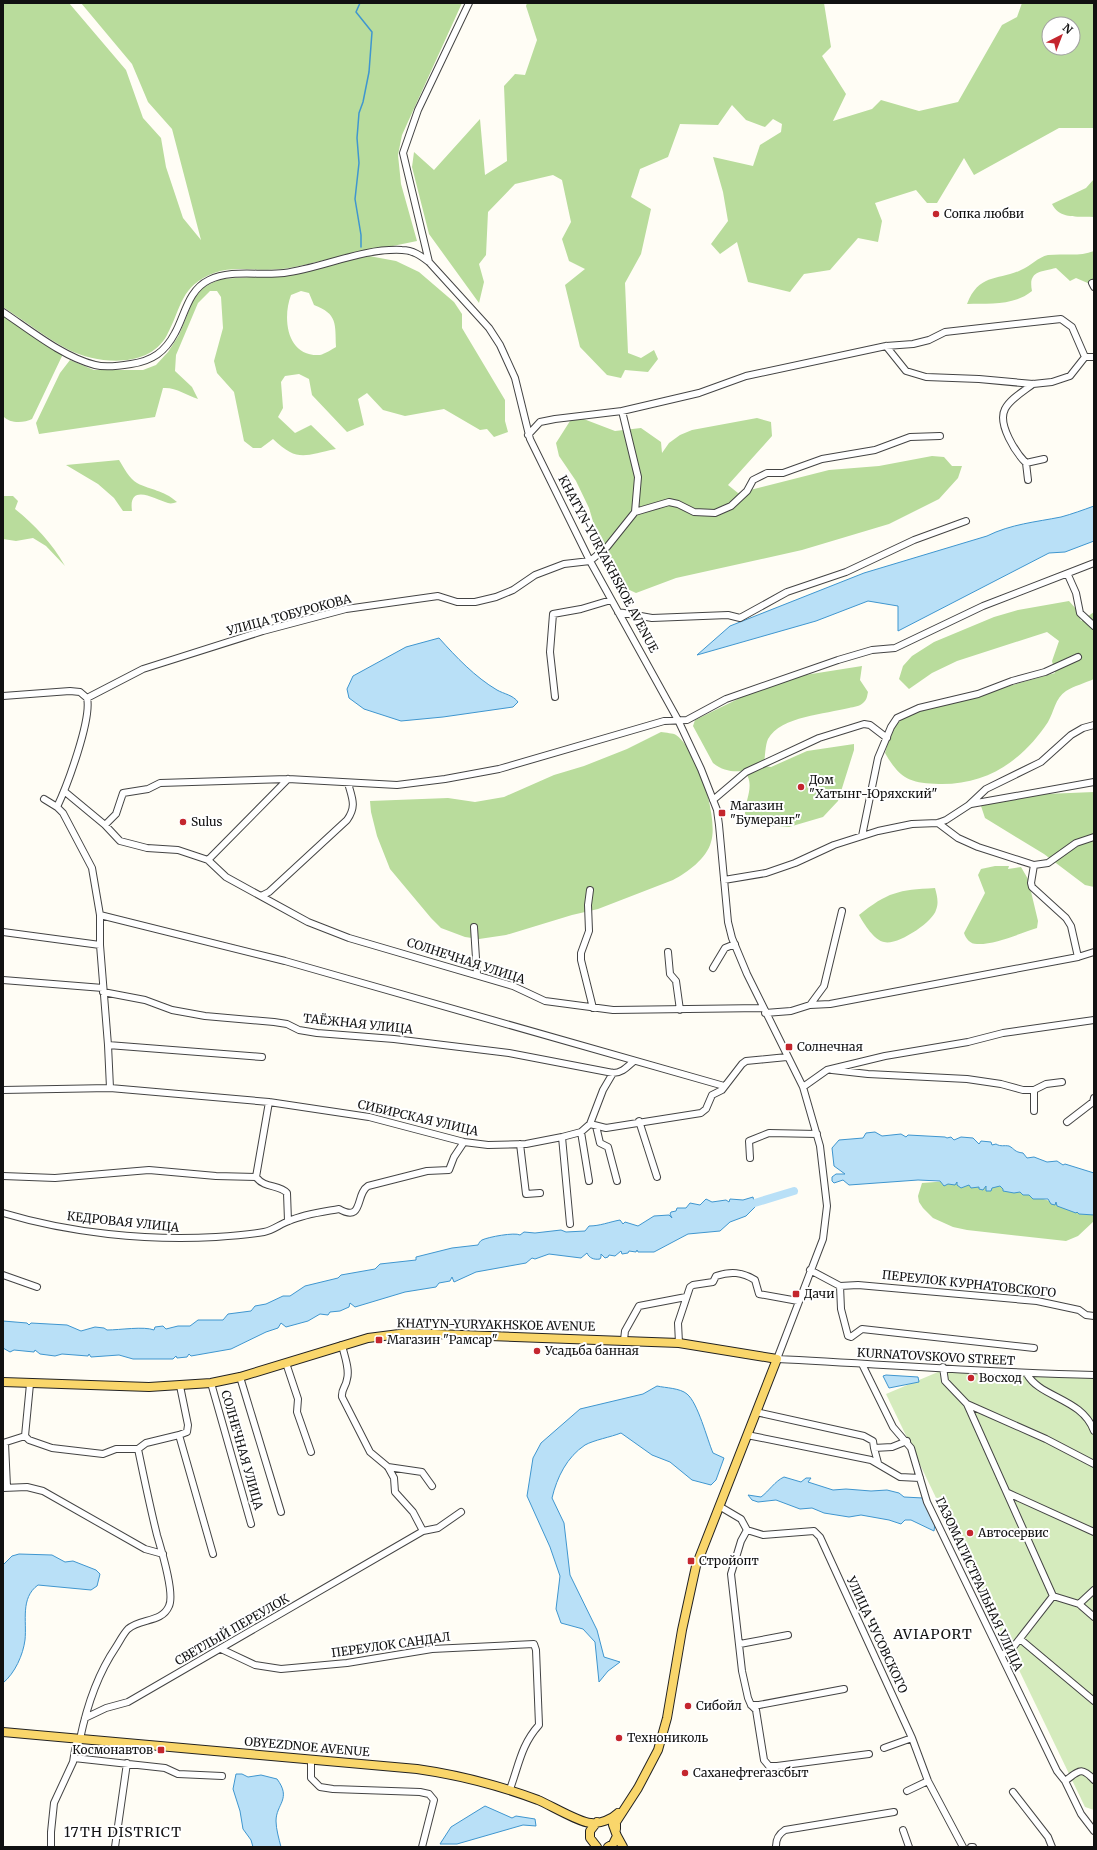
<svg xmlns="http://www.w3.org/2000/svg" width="1097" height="1850" font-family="Merriweather,serif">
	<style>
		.green { fill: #d5ebbd }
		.forest { fill: #b9dc9c; fill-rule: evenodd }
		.water { fill: #b9e0f7; stroke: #3f96cf }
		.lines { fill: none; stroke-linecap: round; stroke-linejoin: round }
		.stream { stroke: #3f96cf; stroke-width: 1.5 }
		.river { stroke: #b9e0f7; stroke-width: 8 }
		.minor-casing { stroke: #444; stroke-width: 8 }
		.major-casing { stroke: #222; stroke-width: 10 }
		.minor { stroke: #fff; stroke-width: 6 }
		.major { stroke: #f9d66b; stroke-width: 8 }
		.poi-dot { fill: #c4262e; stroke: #fff; stroke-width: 1.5 }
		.labels { text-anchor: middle; stroke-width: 4; stroke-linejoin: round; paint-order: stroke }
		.poi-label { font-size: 12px; fill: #111; stroke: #fff; text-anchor: start }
		.street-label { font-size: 12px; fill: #111; stroke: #fff }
		.quarter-label { font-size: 14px; letter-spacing: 1px; fill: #111; stroke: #fff }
	</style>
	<rect width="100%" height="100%" fill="#fffdf5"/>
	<path class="green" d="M938 1372 1094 1375V1810L1085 1807 886 1394Z"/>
	<path class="forest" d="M3 3H69L126 70 143 118 161 138 166 167 183 218 201 240 172 129 148 102 132 64 81 3H462L402 135 398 155 401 184 417 241C386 247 355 254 325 260 310 263 295 268 281 269 259 272 235 265 214 273 180 286 182 307 167 335 149 369 98 364 69 350 46 338 25 321 3 307Z
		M527 3H824L831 47 822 56 846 94 833 121 872 109 881 100 919 111 958 102 1002 25 1017 17 1022 3H1094V128H1059L974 175 964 158 937 203H927L916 190 875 203 882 221 878 242 858 238 830 270 804 274 790 292 748 282 737 242 720 254 711 244 728 221 723 192 713 157 753 166 760 145 781 132 782 124 773 119 765 127 746 120 732 105 718 125 680 124 668 157 640 169 631 197 651 209 641 254 625 283 628 353 641 358 654 350 658 359 648 372 625 370 621 378 607 375 580 347 565 285 585 269 569 261 562 239 571 222 562 180 553 175 515 184 488 212 486 255 479 264 484 282 479 303 429 234 412 167 414 152 434 170 480 119 485 175 507 161 504 86 515 74 525 75 537 40 526 6ZM1049 24H1073V48H1049Z
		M1094 179V217C1079 216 1060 220 1052 204L1086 188Z
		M1094 251V279L1090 284 1076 278 1070 281 1056 268C1040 272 1028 271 1032 291 1014 306 989 303 967 304 979 273 998 281 1021 270 1031 266 1038 257 1048 255 1064 253 1079 257 1094 251Z
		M369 256 396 261 419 272 454 302 462 314V328L505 400V421L508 432 494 437 487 429 480 430 444 409 405 416 383 410 367 393 358 399 364 425 347 432 312 395 309 379 299 374 285 376 281 382 283 408 278 417 295 433 311 425 336 449C305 455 298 463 273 439L261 448H253L244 441 234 392 217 373 214 361 223 328 221 297 217 291H210L198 303 176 355 175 371 192 387 198 399C186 395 176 387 163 388L155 417 39 434 36 423 60 373 70 360 94 370H143L156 365 168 352 179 335 194 298 204 287 220 279 285 275ZM301 291 309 293 314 305C338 314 335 324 336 347 332 349 325 354 320 355 287 357 282 319 291 295Z
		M3 315 63 354 32 419C24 423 10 424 3 416Z
		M581 418 615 431 641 428 661 442 662 453 669 443 680 435 692 430 757 418 771 422 772 436 728 485 738 493 829 470 879 466 932 456 944 457 952 466H962L958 478 939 499 889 524 802 550 676 578 636 593 623 587 612 578 606 565 589 508 576 481 559 456 556 443 570 421Z
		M119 460C124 468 129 478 137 483 152 491 162 489 177 502 174 503 171 504 168 503 155 499 128 482 132 511H123L114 498 98 484 66 465Z
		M3 496H13L18 501 15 509C36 526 51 542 65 566L46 546 33 538 16 541 3 539Z
		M1069 601 1077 610 1081 621 1094 612V679C1085 683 1074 686 1066 691 1055 698 1054 712 1048 722 1022 761 987 785 939 784 910 783 900 779 885 753 893 727 891 724 916 712L1055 673 1052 661 1059 641 1047 632 957 661 932 673 909 689 899 679 903 666 912 656 934 642 994 617 1018 610Z
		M862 666 860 680 868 692C867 696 867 700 863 703 860 706 854 707 849 708 826 714 781 716 768 739 765 746 765 758 764 766L771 767 807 751 854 744V750L838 801 823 817 789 827 755 824 745 814C745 799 756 784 744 771 732 772 723 771 713 763L693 726 695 720 742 697 775 684 805 675Z
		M661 732C666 733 673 733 676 735 697 749 719 818 711 842 707 858 687 873 673 880L598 909 572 915 506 935 479 939 465 937 441 928 431 918 390 869 377 836 371 812 370 801 448 798 475 802 504 797 554 775 584 766 627 749Z
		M1094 792V887L1085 885 1044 854 985 818 981 806 1021 795Z
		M995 866H1009L1008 869 1021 867 1028 879 1038 921 1037 928C1021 933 994 945 977 944 970 944 966 939 964 933L985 893 978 875 981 869Z
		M935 888C937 895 939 903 936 910 933 922 897 946 884 942 874 940 864 924 859 915 888 892 898 890 935 888Z
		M975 1179 1094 1214V1221L1078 1236 1066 1241 967 1230 953 1227 933 1218 923 1208 919 1202 918 1196 922 1183Z"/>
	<path class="water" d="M1094 506V541L1065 552 1049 553 898 631V606L868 601 816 621 697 655 730 626 864 573 987 536C1011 524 1036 522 1061 517 1072 514 1083 510 1094 506Z
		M439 638C456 657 475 677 497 690 504 694 513 695 518 702L513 707 443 717 401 721 364 709 349 698 347 689 353 676 406 647Z
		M875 1132 882 1136 901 1134 906 1137 908 1135 945 1137 947 1138 951 1137 954 1140 961 1137 973 1138 979 1144 981 1141 991 1142 992 1145 996 1144C1001 1147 1004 1145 1009 1146 1015 1149 1014 1152 1023 1153L1027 1158 1034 1157 1047 1162 1057 1161 1063 1165 1065 1164 1094 1173V1215L1079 1214 1077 1212 1076 1213 1057 1206 1056 1202 1055 1205 1051 1204 1048 1199H1033L1029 1195H1023L1020 1192 1014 1193 1003 1191V1189L1000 1186 992 1188 991 1191H986V1186L983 1190 979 1189V1187L971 1188 969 1185 961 1188 957 1185V1182L955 1185 948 1184 944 1186 940 1181 918 1180 849 1185 843 1180 834 1183 832 1181V1177L836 1174H845L834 1166 832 1148 839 1140 863 1138 866 1133Z
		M753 1197 755 1207 746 1216 730 1222 720 1231 688 1234 654 1252H638L637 1250 636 1252 629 1251 628 1253 622 1254 621 1251 615 1256 609 1255 608 1257 605 1258 601 1254V1257L600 1259C594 1260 589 1258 587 1253L581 1258 549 1254 535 1259 532 1258 526 1263 476 1272 454 1282 452 1277 450 1281 439 1283 436 1287 405 1292 355 1307 350 1303 349 1307 340 1311 330 1312 328 1315 320 1314 308 1321 286 1327 281 1323 278 1328 266 1332 231 1349 191 1356 189 1354 187 1357 177 1358 176 1356 173 1359H133L119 1355 91 1357 89 1354 88 1356 62 1354 55 1356 40 1354 35 1350 34 1352 14 1350 10 1352 3 1348V1321L27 1323 29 1325 31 1323 67 1325 81 1331 95 1327 104 1328 107 1330C120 1330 144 1326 154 1330L155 1327 163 1326 166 1329 178 1326H190L198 1320H223L228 1314 251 1311 255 1306 266 1304 283 1296H290L305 1286 338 1278 341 1275 375 1269 380 1264 416 1260V1257L452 1248 478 1245C479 1243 480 1241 482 1240 488 1237 515 1232 520 1235L524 1232 535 1233 561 1230 566 1232 585 1231 589 1226C600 1226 609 1222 620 1220L623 1224 625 1222 638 1226 654 1216 669 1215 672 1218 670 1214 671 1212 676 1211 677 1208H686L690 1203 700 1205 706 1199 712 1202 726 1200 729 1202 730 1199 743 1200Z
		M886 1375 918 1377 919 1382 889 1388 883 1376Z
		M657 1386C666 1388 680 1388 687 1394 698 1403 707 1439 713 1453L724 1458 716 1480 711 1485 692 1480 670 1462 652 1455 621 1433C611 1437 594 1440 585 1445 567 1457 557 1477 552 1498L564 1523 570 1575 597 1630 604 1657 620 1662 608 1671 599 1682 595 1642 583 1629 561 1623 556 1609 560 1576 550 1547 527 1496 533 1458 541 1443 580 1409 643 1394Z
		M784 1477 801 1482 806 1478H811L808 1482 833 1490 846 1489 871 1491 887 1490 899 1493 904 1497 923 1498 935 1523 934 1531 911 1520H905L901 1524 889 1520 861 1515 849 1517 824 1513 812 1508 800 1509 776 1500 758 1502 752 1500 748 1495 761 1497C769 1491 775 1481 784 1477Z
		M19 1554 52 1555 65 1562 73 1561 96 1570 100 1574 97 1586 91 1590 38 1585C20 1598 27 1621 25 1640 23 1655 15 1673 3 1683V1565L12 1556Z
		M236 1774H242L248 1777 261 1775 277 1779C292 1799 276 1804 276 1821 276 1829 279 1839 281 1847H253L251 1840 243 1829 240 1811 233 1789Z
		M485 1806 512 1818 516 1816 535 1819 536 1826 523 1825 457 1844H440L451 1827Z"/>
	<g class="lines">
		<path class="stream" d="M360 3 356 12 372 32 369 72 363 102 359 113 357 138 359 163 355 199 361 235V247"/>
		<path class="river" d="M745 1206 794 1191"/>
		<g class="minor-casing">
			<path id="minor" d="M429 262 403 153 418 110 469 3
				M1092 283 1094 287
				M3 312C30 330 63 357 95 365 106 368 119 366 131 364 152 361 165 352 175 333 185 315 188 290 209 280 231 269 260 276 284 273 323 268 361 248 402 250 413 250 421 256 429 262L489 328 500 345 515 378 530 439 590 561 678 720 701 769 717 810 719 825 728 922 732 938 747 974 803 1087 820 1146 827 1206 823 1239 777 1359C883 1364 988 1373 1094 1375
				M886 346 906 371 926 377 979 379 1033 384 1052 382 1070 376 1085 357H1094
				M1033 384C1024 391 1010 399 1005 409 997 424 1016 453 1026 463L1044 459
				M528 435 540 422 555 419 622 411 699 393 746 376 886 346 913 344 929 340 945 332 1061 319 1072 327 1085 357
				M1026 463 1028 480
				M635 512 669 502 678 504 694 512 715 513 731 506 747 491 753 480 767 473H783L822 459 875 450 910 437 940 436
				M1068 575 1076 593 1080 613 1094 626
				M618 612 652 618 728 615 740 618 787 592 846 572 914 540 966 521
				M3 696 70 691 80 692 87 698C92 719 67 786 57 807
				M555 697 550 652 553 614 581 609 611 600
				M87 698 143 669 263 631 346 609 438 596 457 602H475L496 597 513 590 535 575 564 564 590 561 607 547 635 512 638 477 622 411
				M64 791 105 825 120 841 147 848 178 850 208 860 226 877 308 922 349 938 513 986 545 1001 613 1010 763 1008
				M44 799 57 807 63 813 92 868 100 915V945L108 1045 110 1088
				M713 800 746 772 819 738 864 724 870 725 887 738
				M971 804 1094 782
				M938 823 958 838 978 847 1034 865 1031 883 1032 887 1066 918 1071 926 1078 957
				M105 825 116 814 123 793 148 789 160 783 288 779 397 785 445 779 499 769 664 721 687 720 726 699 838 660 872 650 895 648 983 606 1094 563
				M862 836 878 758 891 727 897 718 919 708 978 694 1012 681 1045 672 1078 657
				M208 860 288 779
				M1034 865 1048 863 1076 843 1094 837
				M724 880 766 873 795 863 834 845 878 831 912 824 938 823 946 820 969 805 986 789 1041 762 1071 735 1083 728 1094 725
				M590 890 588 905 589 931 581 953V960L593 1008
				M261 896 269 892 347 820C357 806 352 798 348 783
				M100 915 285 961 724 1086
				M474 927 477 974
				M3 932 100 945
				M668 952 670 974 676 981 680 1010
				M713 968 725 948 735 944
				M3 980 103 988
				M103 992 145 1000 172 1010 205 1016 274 1022 287 1024 299 1030 317 1033 394 1039 509 1053 613 1073C622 1073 627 1067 634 1061
				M810 1005 830 1004 1078 957 1094 952
				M765 1013 791 1011 810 1005 824 986 842 911
				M108 1045 262 1057
				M832 1070 868 1074 967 1079 1001 1084 1023 1090H1034L1046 1084 1062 1082
				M803 1087 827 1070 885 1056 968 1042 1003 1033 1094 1020
				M3 1090 110 1088 269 1102 369 1117 464 1142 488 1145 526 1144 562 1137 581 1132 590 1124 606 1128 701 1113 706 1109 712 1095 722 1090 742 1064 746 1061 787 1057
				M1034 1090V1111
				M639 1121 657 1177
				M1067 1122 1093 1102 1094 1098
				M590 1124 603 1090 613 1073
				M596 1126 600 1143 608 1147 617 1181
				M581 1132 589 1181
				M562 1137 570 1224
				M520 1144 526 1194 540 1193
				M750 1158 749 1141 769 1133 817 1134
				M3 1176 55 1178 149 1170 216 1176 256 1177C265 1189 279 1184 287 1193L288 1221
				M256 1177 269 1102
				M3 1213C70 1233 146 1241 216 1237 232 1236 248 1235 264 1232 274 1230 280 1224 289 1221 304 1214 322 1212 339 1209 364 1223 355 1194 368 1186L427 1171 449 1170 454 1157 464 1142
				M810 1270 840 1286 858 1285 1037 1301 1079 1310 1086 1315 1094 1316
				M3 1275 37 1287
				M840 1286 841 1309 848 1336 851 1337 862 1329 1034 1348
				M624 1340 625 1331 639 1306 686 1297
				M679 1343 678 1323 690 1287 693 1285 713 1282 716 1276C731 1271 742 1272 755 1280L759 1294 798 1301
				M342 1345C344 1355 350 1369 347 1379 346 1387 341 1389 342 1397L370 1452 388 1467 394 1478 395 1492 413 1512 423 1531 438 1528 461 1512
				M286 1363 298 1399 297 1412 311 1452
				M862 1364 893 1427 911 1448 927 1502 1057 1771 1065 1781 1081 1814 1094 1831
				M943 1367 945 1381 967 1404 1053 1596 1079 1604 1094 1617
				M1027 1374C1040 1398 1082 1398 1094 1431
				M240 1377 281 1512
				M211 1383 251 1524
				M967 1404 1046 1439 1094 1464
				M756 1412 864 1436 873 1441 874 1448 892 1447 907 1441
				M179 1435 213 1554
				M747 1435 871 1460 900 1477 920 1478
				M25 1436 29 1440 52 1448 103 1454 116 1449H138L146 1443 179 1435 187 1432 188 1425 180 1386
				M3 1443 25 1436 30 1384
				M5 1443 7 1487
				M874 1448 878 1463
				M388 1467 422 1472 432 1486
				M3 1488 27 1487 43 1491 145 1549 163 1554
				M1008 1493 1094 1532
				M719 1506 741 1519 747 1530 763 1535 814 1531 820 1537 912 1738 928 1781 963 1847
				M747 1530 741 1541 731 1574 742 1671 748 1698 751 1705 756 1710 764 1760 769 1766H777L869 1754
				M1079 1604 1094 1590
				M1020 1639 1094 1701
				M740 1644 788 1635
				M221 1649 255 1665 281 1669 347 1663 432 1649 534 1644 536 1650 539 1725C521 1745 519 1765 510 1789
				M1001 1655 1011 1650 1053 1596
				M751 1705H759L844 1689
				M85 1718 106 1708 128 1702 423 1531
				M80 1739C87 1705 97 1675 116 1647 120 1641 123 1634 128 1629 140 1618 162 1623 169 1606 175 1593 161 1549 157 1535 150 1507 144 1478 138 1449
				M884 1748 912 1738
				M74 1758 165 1768 178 1774 222 1776
				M311 1759V1778L320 1787 333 1789 420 1792 429 1794 434 1800 422 1847
				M1065 1781C1079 1771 1081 1766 1094 1780
				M907 1791 928 1781
				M1013 1792 1048 1837 1052 1847
				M903 1830 909 1847
				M776 1846C776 1838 779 1834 785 1830L894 1812
				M51 1847V1832L54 1803 73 1762 77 1738
				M115 1847 127 1763
				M971 1847H973"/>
		</g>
		<g class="major-casing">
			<path id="major" d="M3 1382 149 1387 211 1383 240 1377 368 1338 407 1333 679 1343 777 1359 696 1566 682 1630 667 1718 658 1750 638 1788 616 1822V1829
				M3 1732 417 1769C459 1775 498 1785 538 1800 550 1805 580 1823 591 1823 600 1824 612 1819 618 1813
				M597 1822 590 1831V1838L597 1847
				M617 1836 623 1847
				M608 1847 613 1844 617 1836 613 1825"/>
		</g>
		<use href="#minor" class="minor"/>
		<use href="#major" class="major"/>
	</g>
	<g class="poi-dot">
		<circle cx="936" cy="214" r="4"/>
		<circle cx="801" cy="787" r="4"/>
		<rect x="718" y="809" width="8" height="8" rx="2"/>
		<circle cx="183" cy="822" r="4"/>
		<rect x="785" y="1043" width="8" height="8" rx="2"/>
		<rect x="792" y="1290" width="8" height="8" rx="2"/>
		<rect x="375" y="1336" width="8" height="8" rx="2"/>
		<circle cx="537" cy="1351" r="4"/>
		<circle cx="971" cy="1378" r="4"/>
		<circle cx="970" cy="1533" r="4"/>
		<rect x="687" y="1557" width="8" height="8" rx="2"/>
		<circle cx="688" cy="1706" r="4"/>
		<circle cx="619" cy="1738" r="4"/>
		<rect x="157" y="1746" width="8" height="8" rx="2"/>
		<circle cx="685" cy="1773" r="4"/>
	</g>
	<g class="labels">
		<g class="poi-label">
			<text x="944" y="218">Сопка любви</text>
			<text x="809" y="784">Дом<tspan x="809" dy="14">"Хатынг-Юряхский"</tspan></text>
			<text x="730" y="810">Магазин<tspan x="730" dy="14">"Бумеранг"</tspan></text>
			<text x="191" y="826">Sulus</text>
			<text x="797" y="1051">Солнечная</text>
			<text x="804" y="1298">Дачи</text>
			<text x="387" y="1344">Магазин "Рамсар"</text>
			<text x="545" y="1355">Усадьба банная</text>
			<text x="979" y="1382">Восход</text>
			<text x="978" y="1537">Автосервис</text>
			<text x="699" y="1565">Стройопт</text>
			<text x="696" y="1710">Сибойл</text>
			<text x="627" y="1742">Технониколь</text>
			<text x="153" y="1754" text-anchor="end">Космонавтов</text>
			<text x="693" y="1777">Саханефтегазсбыт</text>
		</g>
		<g class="street-label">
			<text transform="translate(608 564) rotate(62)" y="4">KHATYN-YURYAKHSKOE AVENUE</text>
			<text transform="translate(289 615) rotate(-15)" y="4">УЛИЦА ТОБУРОКОВА</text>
			<text transform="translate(466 961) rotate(18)" y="4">СОЛНЕЧНАЯ УЛИЦА</text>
			<text transform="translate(358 1024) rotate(6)" y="4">ТАЁЖНАЯ УЛИЦА</text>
			<text transform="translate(418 1118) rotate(13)" y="4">СИБИРСКАЯ УЛИЦА</text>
			<text transform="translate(123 1222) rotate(6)" y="4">КЕДРОВАЯ УЛИЦА</text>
			<text transform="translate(969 1284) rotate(6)" y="4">ПЕРЕУЛОК КУРНАТОВСКОГО</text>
			<text transform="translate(496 1325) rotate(1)" y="4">KHATYN-YURYAKHSKOE AVENUE</text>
			<text transform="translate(936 1357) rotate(3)" y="4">KURNATOVSKOVO STREET</text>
			<text transform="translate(242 1450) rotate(74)" y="4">СОЛНЕЧНАЯ УЛИЦА</text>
			<text transform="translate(979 1584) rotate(65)" y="4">ГАЗОМАГИСТРАЛЬНАЯ УЛИЦА</text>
			<text transform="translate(232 1630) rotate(-30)" y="4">СВЕТЛЫЙ ПЕРЕУЛОК</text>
			<text transform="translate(877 1635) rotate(65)" y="4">УЛИЦА ЧУСОВСКОГО</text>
			<text transform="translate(391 1645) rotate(-8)" y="4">ПЕРЕУЛОК САНДАЛ</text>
			<text transform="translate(307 1747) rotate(5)" y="4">OBYEZDNOE AVENUE</text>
		</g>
		<g class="quarter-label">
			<text x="933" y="1639">AVIAPORT</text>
			<text x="123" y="1837">17TH DISTRICT</text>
		</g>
	</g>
	<rect width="1097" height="1850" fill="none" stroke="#111111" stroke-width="8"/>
	<g transform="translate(1061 36) rotate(42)"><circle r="19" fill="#ffffff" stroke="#a0a0a0"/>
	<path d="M0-3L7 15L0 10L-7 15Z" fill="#c4262e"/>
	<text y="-6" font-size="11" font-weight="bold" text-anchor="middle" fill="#111111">N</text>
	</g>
</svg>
